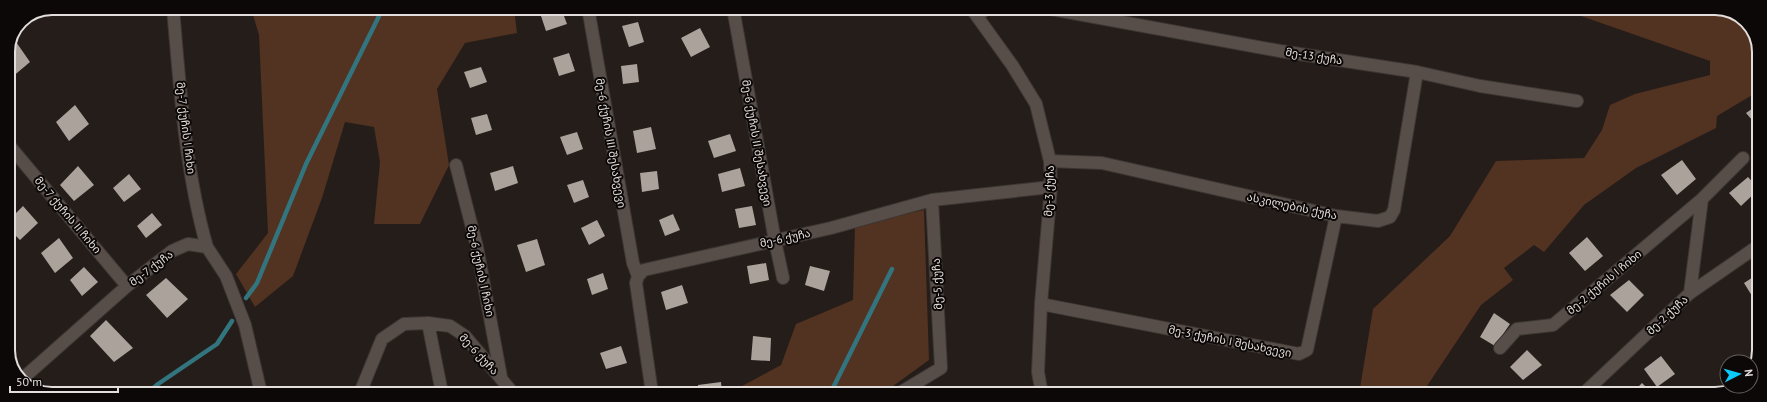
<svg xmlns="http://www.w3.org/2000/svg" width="1767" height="402" font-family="'PT Sans','Noto Sans Georgian',sans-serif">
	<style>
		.green { fill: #523220 }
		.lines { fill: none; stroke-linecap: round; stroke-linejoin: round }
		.stream { stroke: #33757f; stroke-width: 4.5 }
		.building { fill: #aca29c }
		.street-casing { stroke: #3d3734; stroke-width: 14 }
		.secondary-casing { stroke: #3d3734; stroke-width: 14 }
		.street { stroke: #584e49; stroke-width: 12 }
		.secondary { stroke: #584e49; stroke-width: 12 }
		.labels { text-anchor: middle; stroke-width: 4; stroke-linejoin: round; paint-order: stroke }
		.street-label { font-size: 11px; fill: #e3dedb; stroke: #0c0807 }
		.rim { fill: none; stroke: #e3dedb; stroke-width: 2 }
	</style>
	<rect width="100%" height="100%" fill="#251d19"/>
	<path class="green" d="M251 8H514L517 33 465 43 437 89 449 165 420 224H374L380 162 374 127 345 122 322 198 293 276 255 307 236 274 268 233 259 35Z
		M1561 9H1724L1748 23 1759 47V91L1717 116 1716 128 1636 168 1584 205 1544 252 1534 245 1504 268 1513 280 1481 305 1425 389 1427 394H1359L1373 309 1450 236 1496 161 1584 158 1602 130 1610 105 1635 94 1710 75V61Z
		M924 210 929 360 882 394 742 393V386L781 365 796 324 853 300 855 225Z"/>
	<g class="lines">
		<path class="stream" d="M246 298 257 283 306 164 383 8
			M148 393 158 384 217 344 232 321
			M830 394 892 269"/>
	</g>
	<path class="building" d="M554 8H561L567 24 546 31 540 13Z
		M688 8H708L709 12 690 16Z
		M638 22 644 42 629 47 622 26Z
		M700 28 710 47 691 57 681 38Z
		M14 39 30 62 11 78 8 73V52Z
		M569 53 575 71 559 76 553 58Z
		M637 64 639 82 623 84 621 66Z
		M481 67 487 82 470 88 464 72Z
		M1759 104V128L1746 113Z
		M75 105 89 124 69 141 56 122Z
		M487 114 492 130 476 135 471 118Z
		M651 127 656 149 637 153 633 131Z
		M577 132 583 149 567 155 560 137Z
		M730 134 736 151 714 158 708 141Z
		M1682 160 1696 179 1677 195 1661 175Z
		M78 166 94 185 74 201 60 185Z
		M513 166 518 183 495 191 490 173Z
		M740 168 745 186 722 192 718 174Z
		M657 171 659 189 642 192 640 173Z
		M129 174 141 189 124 202 113 188Z
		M1748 177 1758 188V190L1741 206 1729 193Z
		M583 180 589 197 574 203 567 185Z
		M23 206 38 223 20 240 8 228V221Z
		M752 206 756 225 739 228 735 209Z
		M152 213 162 225 146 238 137 226Z
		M673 214 680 230 665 236 659 220Z
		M597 220 605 236 589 245 581 228Z
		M1587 237 1603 256 1585 271 1569 253Z
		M59 238 73 258 55 273 41 253Z
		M537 239 545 265 526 272 517 245Z
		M766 263 769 280 750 284 747 266Z
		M810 266 830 271 824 291 805 285Z
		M84 267 98 282 82 296 70 280Z
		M603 273 608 289 592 295 587 279Z
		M1758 274V303L1757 304 1744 283Z
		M166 278 188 299 167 318 146 295Z
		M1629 280 1644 295 1627 312 1610 295Z
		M682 285 688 303 666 310 661 292Z
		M1494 313 1510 324 1495 346 1480 337Z
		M106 320 133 348 114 362 90 336Z
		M753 336 771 338 770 361 751 360Z
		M621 346 627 363 606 369 600 353Z
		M1527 350 1542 365 1523 380 1510 367Z
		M1661 356 1675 374 1657 387 1644 369Z
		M721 382 722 393H698V385Z
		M1642 383 1653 394H1631Z
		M43 386 51 393H43L39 390Z
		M562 386 565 393H545Z
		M624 389 625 393H612Z"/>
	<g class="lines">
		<g class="street-casing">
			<path id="street" d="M173 8C180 88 185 170 207 247
				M588 8 633 263 638 276
				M733 8 775 241 783 278
				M1051 9 1280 51 1417 72 1480 86 1577 101
				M977 16 986 9
				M8 144 127 286
				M1050 161 1102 163 1336 216 1378 221 1390 217 1394 210 1417 72
				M456 165 477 247 501 377
				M1690 293 1702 199
				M1041 304 1299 354 1307 350 1336 216
				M428 323 442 393
				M1500 348 1517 329 1553 325 1702 199 1743 158
				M21 380 127 286 172 251 188 244 207 247 226 276 245 325 261 393
				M360 393 382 339 404 324 428 323 450 326 465 336 513 393
				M652 393 636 283 638 276 644 270 831 228 932 200 1051 187
				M898 394 941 368 932 200
				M1583 394 1690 293 1758 246"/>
		</g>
		<g class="secondary-casing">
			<path id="secondary" d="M971 8 1012 65 1036 104 1050 161 1051 187 1041 304 1038 372 1042 394"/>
		</g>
		<use href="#street" class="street"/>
		<use href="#secondary" class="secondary"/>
	</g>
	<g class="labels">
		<g class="street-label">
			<text transform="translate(1314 56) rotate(9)" y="4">მე-13 ქუჩა</text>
			<text transform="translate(186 128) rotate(83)" y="4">მე-7 ქუჩის I ჩიხი</text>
			<text transform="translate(611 143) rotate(80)" y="4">მე-6 ქუჩის III შესახვევი</text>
			<text transform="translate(757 143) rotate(80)" y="4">მე-6 ქუჩის II შესახვევი</text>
			<text transform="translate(1049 191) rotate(-88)" y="4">მე-3 ქუჩა</text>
			<text transform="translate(1292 206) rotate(12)" y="4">ასკილების ქუჩა</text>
			<text transform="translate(68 215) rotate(50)" y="4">მე-7 ქუჩის II ჩიხი</text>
			<text transform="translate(785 238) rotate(-12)" y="4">მე-6 ქუჩა</text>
			<text transform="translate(151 268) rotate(-37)" y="4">მე-7 ქუჩა</text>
			<text transform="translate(481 271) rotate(78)" y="4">მე-6 ქუჩის I ჩიხი</text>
			<text transform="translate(1604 282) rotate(-40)" y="4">მე-2 ქუჩის I ჩიხი</text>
			<text transform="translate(937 284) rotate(-93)" y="4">მე-5 ქუჩა</text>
			<text transform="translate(1667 315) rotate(-43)" y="4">მე-2 ქუჩა</text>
			<text transform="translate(1230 341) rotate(11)" y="4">მე-3 ქუჩის I შესახვევი</text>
			<text transform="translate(479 354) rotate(47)" y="4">მე-6 ქუჩა</text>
		</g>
	</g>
	<path d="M0 0H1767V402H0ZM52 15H1715A37 37 0 0 1 1752 52V350A37 37 0 0 1 1715 387H52A37 37 0 0 1 15 350V52A37 37 0 0 1 52 15Z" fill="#0c0807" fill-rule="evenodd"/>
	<path class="rim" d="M52 15H1715A37 37 0 0 1 1752 52V350A37 37 0 0 1 1715 387H52A37 37 0 0 1 15 350V52A37 37 0 0 1 52 15Z"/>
	<g transform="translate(1739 374) rotate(84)"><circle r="19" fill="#0c0807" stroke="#625e5c"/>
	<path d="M0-3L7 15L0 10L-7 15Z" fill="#0bcafa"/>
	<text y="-6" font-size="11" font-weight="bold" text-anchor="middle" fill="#e3dedb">N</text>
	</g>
	<path d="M10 386v6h108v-6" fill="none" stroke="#e3dedb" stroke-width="2"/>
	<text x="16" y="386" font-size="12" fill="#e3dedb" stroke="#0c0807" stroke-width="3" paint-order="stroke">50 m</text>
</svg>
